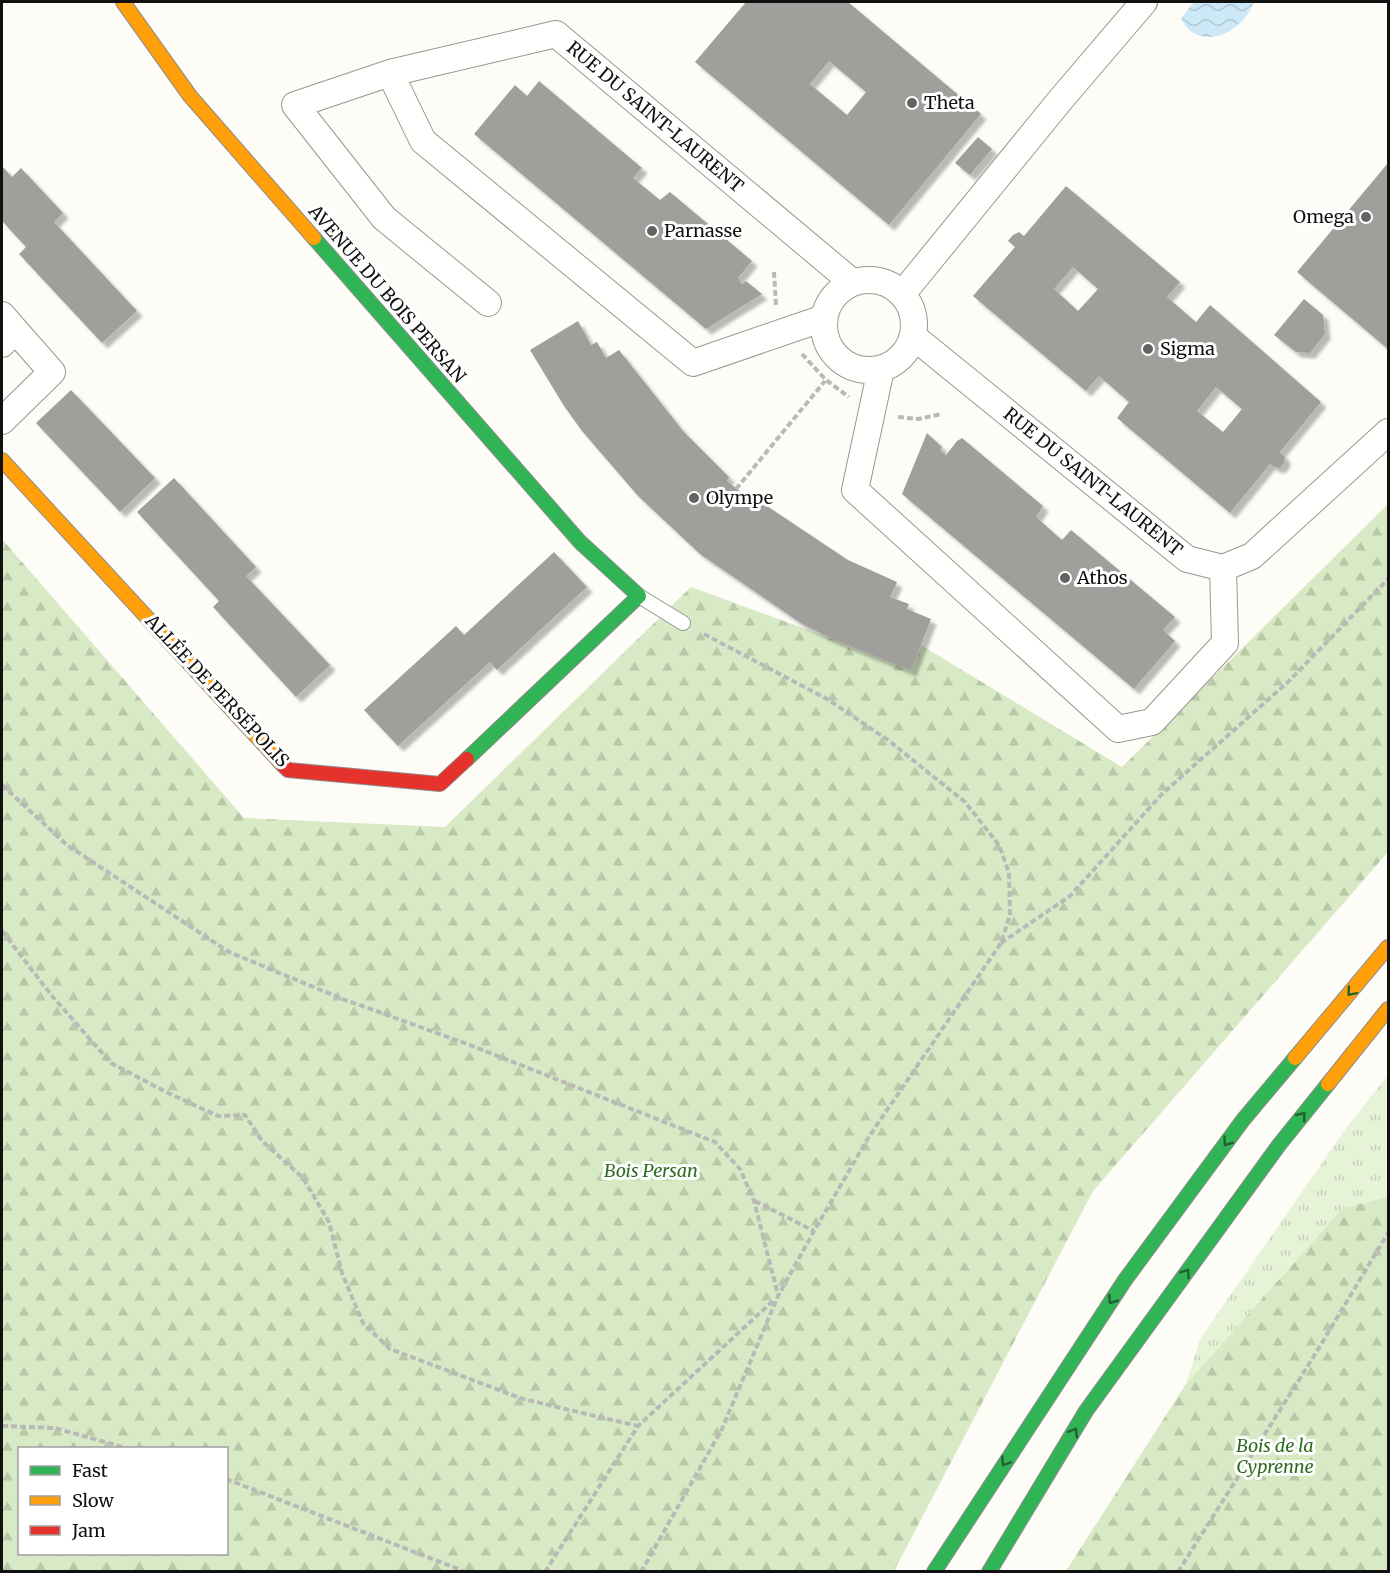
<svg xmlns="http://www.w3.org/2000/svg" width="1390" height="1573" font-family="Merriweather,serif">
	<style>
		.grass { fill: url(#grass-tufts) }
		.forest { fill: url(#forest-firs); fill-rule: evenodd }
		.water { fill: url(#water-waves) }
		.building { fill: #a19f9c; fill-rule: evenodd; filter: url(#shadow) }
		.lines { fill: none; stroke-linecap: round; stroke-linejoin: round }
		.lane-casing { stroke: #979795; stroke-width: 16 }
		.street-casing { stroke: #979795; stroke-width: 28 }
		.fast-casing { stroke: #8e8d8b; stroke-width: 16 }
		.slow-casing { stroke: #8e8d8b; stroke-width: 16 }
		.jam-casing { stroke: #8e8d8b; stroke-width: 16 }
		.path { stroke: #b9b9b8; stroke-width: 4; stroke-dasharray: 6 3; stroke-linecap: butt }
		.lane { stroke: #fffffe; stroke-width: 14 }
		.street { stroke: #fffffe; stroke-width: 26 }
		.fast { stroke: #30b455; stroke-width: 14 }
		.slow { stroke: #ff9f0a; stroke-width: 14 }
		.jam { stroke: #e5322d; stroke-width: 14 }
		.oneway { stroke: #206233 }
		.poi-dot { fill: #646362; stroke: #fff; stroke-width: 2 }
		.labels { text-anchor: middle; stroke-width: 6; stroke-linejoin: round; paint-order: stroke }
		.poi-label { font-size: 18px; fill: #111; stroke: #fff; text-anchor: start }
		.street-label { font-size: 18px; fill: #111; stroke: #fff }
		.park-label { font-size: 18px; font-style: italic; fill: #2f6b1f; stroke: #fff }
	</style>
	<defs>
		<pattern id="grass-tufts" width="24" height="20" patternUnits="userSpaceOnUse" patternTransform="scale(1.5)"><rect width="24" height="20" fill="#e7f3d7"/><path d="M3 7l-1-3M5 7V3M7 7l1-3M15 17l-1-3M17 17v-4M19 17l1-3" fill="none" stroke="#c5cfb8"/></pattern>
		<pattern id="forest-firs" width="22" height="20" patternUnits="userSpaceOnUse" patternTransform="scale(1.5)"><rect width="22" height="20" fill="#d8eac5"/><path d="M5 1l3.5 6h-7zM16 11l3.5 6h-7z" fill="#b8c8a8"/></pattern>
		<pattern id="water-waves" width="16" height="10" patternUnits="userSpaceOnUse" patternTransform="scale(1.5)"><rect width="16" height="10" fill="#cde8f7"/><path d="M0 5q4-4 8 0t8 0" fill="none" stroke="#afc6d3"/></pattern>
		<filter id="shadow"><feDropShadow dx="5.5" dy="5.5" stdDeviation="1.5" flood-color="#0004"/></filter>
	</defs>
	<rect width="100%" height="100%" fill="#fdfcf7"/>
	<path class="grass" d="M1388 1075V1197L1343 1208 1186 1384 1200 1339 1344 1131Z"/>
	<path class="forest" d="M1388 504V852L1093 1191 894 1571H2V539L244 818 445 827 691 587 830 638 911 671 921 645 1122 767ZM20 1448H226V1554H20Z
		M1388 1197V1571H1066L1186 1384 1343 1208Z"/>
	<path class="water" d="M1194 2H1254C1245 26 1214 49 1189 30 1186 27 1183 22 1181 18Z"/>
	<path class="building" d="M746 2H848L981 114 889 225 695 62ZM829 61 866 92 847 115 810 84Z
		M539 81 642 168 633 178 660 200 670 192 752 261 738 278 742 284 746 281 762 294 706 329 474 134 515 85 527 96Z
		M978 137 992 149 970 175 955 163Z
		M1388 163V349L1297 272Z
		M2 166 12 177 21 168 63 213 54 222 137 311 102 343 19 254 26 247 2 221Z
		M1066 186 1180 282 1167 297 1196 322 1210 305 1321 402 1280 452 1285 457 1284 463 1280 468 1274 467 1270 464 1230 513 1117 418 1129 402 1099 376 1086 391 973 296 1015 247 1008 241 1013 235 1019 232 1024 236ZM1073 267 1098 289 1078 311 1054 289ZM1216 387 1242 409 1223 432 1197 411Z
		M1304 299 1323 315 1325 334 1310 353 1296 352 1274 335Z
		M578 321 591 345 597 342 606 358 619 350 683 431 729 477 727 481 749 499 752 496 848 560 897 582 890 597 909 604 907 609 931 619 911 671 830 638 802 624 700 554 638 496 582 431 564 406 530 350Z
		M71 390 155 478 120 512 36 423Z
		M927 433 942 447 940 450 946 455 957 441 962 438 1043 506 1036 517 1062 540 1071 530 1175 617 1163 630 1175 641 1134 689 902 494Z
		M174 478 256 567 246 576 330 665 296 697 213 607 219 601 137 512Z
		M554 552 587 587 497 670 490 662 398 746 364 710 456 626 464 635Z"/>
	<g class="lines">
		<g class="lane-casing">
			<path id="lane" d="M639 596 683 623"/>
		</g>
		<g class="street-casing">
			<path id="street" d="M390 73 423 141 693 363 824 318
				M824 325a45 45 0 1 1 90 0a45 45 0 1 1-90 0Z
				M903 293 1062 98 1144 2
				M488 303 384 218 295 105 390 73 556 34 852 282
				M2 315 15 330 2 344
				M914 337 1187 559 1223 568 1252 556 1388 432
				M881 369 855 490 1118 729 1152 722 1225 643 1223 568
				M2 421 52 372 15 330"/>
		</g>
		<g class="fast-casing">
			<path id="fast" d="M314 238 580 542 639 596 467 759
				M934 1572 1125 1280 1243 1120 1295 1058
				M989 1572 1086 1411 1279 1145 1328 1084"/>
		</g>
		<g class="slow-casing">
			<path id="slow" d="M123 2 190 96 314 238
				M2 460 281 763
				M1295 1058 1388 947
				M1328 1084 1388 1009"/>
		</g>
		<g class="jam-casing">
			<path id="jam" d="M281 763 288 770 440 784 467 759"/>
		</g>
		<path class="path" d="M774 272 776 306
			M802 354 826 380 849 397
			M898 417 918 419 942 414
			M736 489 825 381
			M2 785 67 845 229 952 340 998 470 1045 715 1142 740 1169 754 1201 778 1295
			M2 931 52 996 111 1063 166 1092 218 1116 245 1115 262 1141 303 1178 329 1222 342 1273 363 1323 390 1349 523 1399 638 1426
			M1001 943 1070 896 1162 794 1288 682 1388 579
			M755 1201 814 1231
			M2 1426 55 1428 126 1448
			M226 1479 466 1572
			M545 1572 638 1426 775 1299
			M641 1572 722 1429 778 1296 814 1231 870 1135 1001 943 1010 915 1009 873 999 845 965 802 888 740 827 699 702 633
			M1178 1572 1314 1356 1388 1233"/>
		<use href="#lane" class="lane"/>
		<use href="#street" class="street"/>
		<use href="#fast" class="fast"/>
		<use href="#slow" class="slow"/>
		<use href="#jam" class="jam"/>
	</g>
	<defs><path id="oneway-chevron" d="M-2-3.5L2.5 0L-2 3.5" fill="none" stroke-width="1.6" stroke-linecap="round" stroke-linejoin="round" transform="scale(1.5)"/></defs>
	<g class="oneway">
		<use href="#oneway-chevron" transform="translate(1351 992) rotate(130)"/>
		<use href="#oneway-chevron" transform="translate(1302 1116) rotate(-51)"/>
		<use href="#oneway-chevron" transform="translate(1227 1142) rotate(126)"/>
		<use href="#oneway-chevron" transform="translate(1186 1273) rotate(-54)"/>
		<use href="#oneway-chevron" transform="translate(1112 1300) rotate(123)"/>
		<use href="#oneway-chevron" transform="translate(1074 1432) rotate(-59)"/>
		<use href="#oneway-chevron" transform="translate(1005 1462) rotate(124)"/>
	</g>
	<g class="poi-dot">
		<circle cx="912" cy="103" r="6"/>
		<circle cx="1366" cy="217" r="6"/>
		<circle cx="652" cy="231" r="6"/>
		<circle cx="1148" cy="349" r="6"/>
		<circle cx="694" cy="498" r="6"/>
		<circle cx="1065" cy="578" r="6"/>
	</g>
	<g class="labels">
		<g class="poi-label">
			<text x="924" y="109">Theta</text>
			<text x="1354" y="223" text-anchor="end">Omega</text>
			<text x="664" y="237">Parnasse</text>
			<text x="1160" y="355">Sigma</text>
			<text x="706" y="504">Olympe</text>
			<text x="1077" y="584">Athos</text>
		</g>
		<g class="street-label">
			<text transform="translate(655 117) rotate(40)" y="6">RUE DU SAINT-LAURENT</text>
			<text transform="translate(387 294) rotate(49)" y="6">AVENUE DU BOIS PERSAN</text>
			<text transform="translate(1093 482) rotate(39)" y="6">RUE DU SAINT-LAURENT</text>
			<text transform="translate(217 691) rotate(47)" y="6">ALLÉE DE PERSÉPOLIS</text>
		</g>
		<g class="park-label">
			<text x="651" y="1177">Bois Persan</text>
			<text x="1275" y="1452">Bois de la<tspan x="1275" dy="21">Cyprenne</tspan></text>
		</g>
	</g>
	<rect width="1390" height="1573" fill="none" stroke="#111111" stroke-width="6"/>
	<rect x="18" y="1447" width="210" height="108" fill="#ffffff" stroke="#a0a0a0" stroke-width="1.5"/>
	<rect x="30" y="1466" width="30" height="9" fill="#30b455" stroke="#a0a0a0" stroke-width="1.5"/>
	<text x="72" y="1477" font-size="18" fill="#111111">Fast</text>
	<rect x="30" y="1496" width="30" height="9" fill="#ff9f0a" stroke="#a0a0a0" stroke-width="1.5"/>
	<text x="72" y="1507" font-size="18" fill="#111111">Slow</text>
	<rect x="30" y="1526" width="30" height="9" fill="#e5322d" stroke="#a0a0a0" stroke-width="1.5"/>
	<text x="72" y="1537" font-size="18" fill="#111111">Jam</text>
</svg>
